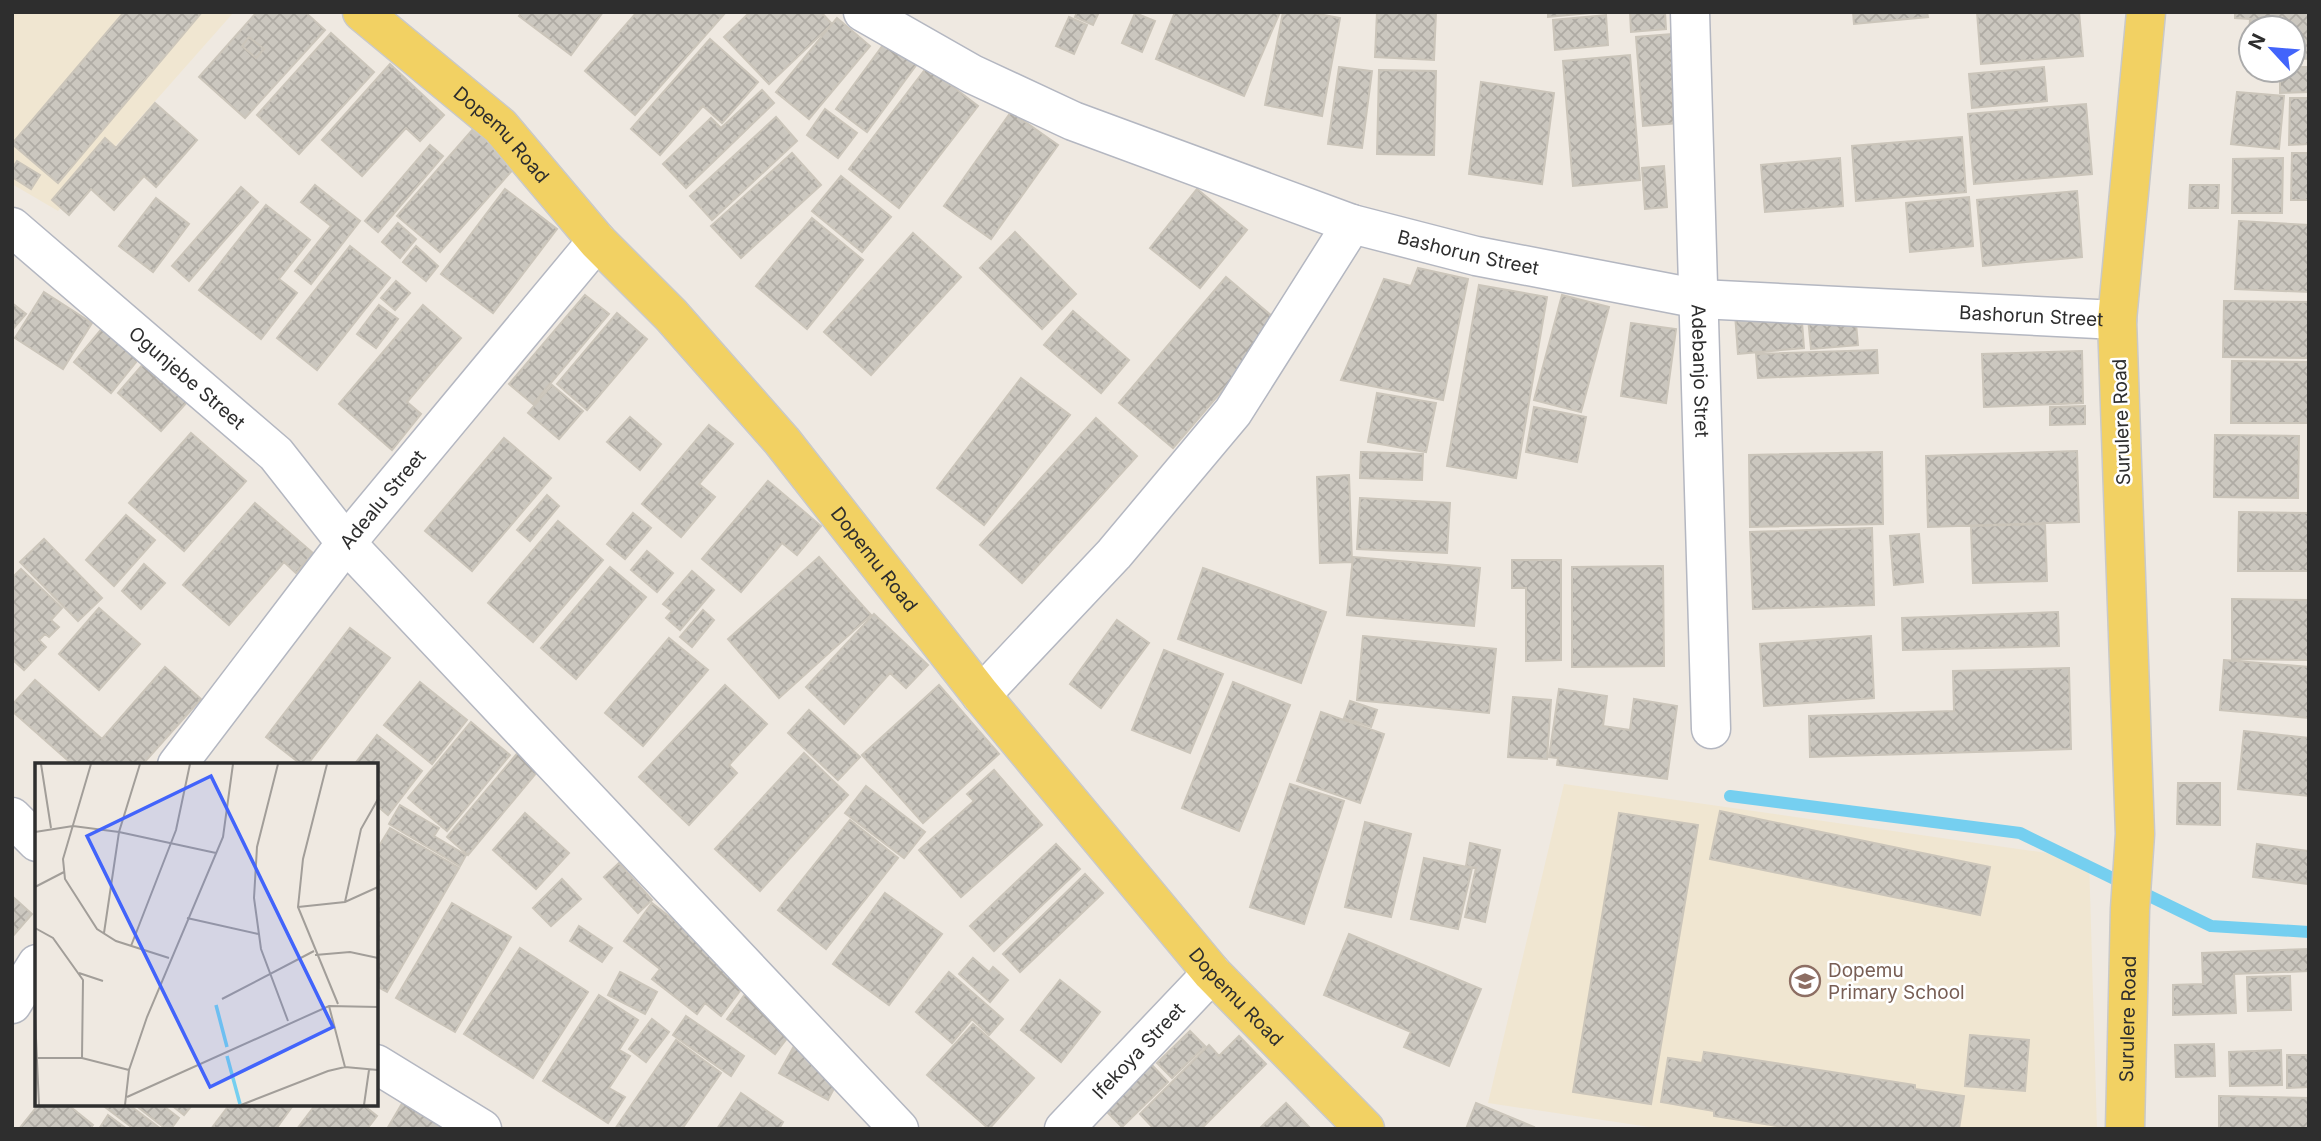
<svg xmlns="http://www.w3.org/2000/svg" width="2321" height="1141" font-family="Inter,sans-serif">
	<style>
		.education { fill: #f0e6d1 }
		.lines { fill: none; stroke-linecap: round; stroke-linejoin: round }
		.stream { stroke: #75cff0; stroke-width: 12 }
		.building { fill: url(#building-cross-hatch); stroke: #cbc5ba; stroke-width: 2; fill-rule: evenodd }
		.minor-casing { stroke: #b4b7c1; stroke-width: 41 }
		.major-casing { stroke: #c9c9c9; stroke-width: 41 }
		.minor { stroke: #fff; stroke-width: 38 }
		.major { stroke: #f2d163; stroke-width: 38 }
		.labels { text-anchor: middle; stroke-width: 5; stroke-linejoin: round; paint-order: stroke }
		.street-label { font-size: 19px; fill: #2e2e2e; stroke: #fff }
		.education-label { font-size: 19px; fill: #785e54; stroke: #fff; text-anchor: start }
		.inset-river { fill: none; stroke: #75cff0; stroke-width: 3.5 }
		.inset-road { fill: none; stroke: #a29e99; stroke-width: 2 }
		.view { fill: #4264fb; fill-opacity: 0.15; stroke: #4264fb; stroke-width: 3.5 }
		.inset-edge { fill: none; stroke: #2e2e2e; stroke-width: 3.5 }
	</style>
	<defs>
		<pattern id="building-cross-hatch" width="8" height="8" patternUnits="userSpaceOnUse" patternTransform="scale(1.75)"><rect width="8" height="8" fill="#cbc7bf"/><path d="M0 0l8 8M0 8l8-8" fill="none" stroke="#afaba4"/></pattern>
	</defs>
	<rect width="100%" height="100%" fill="#efe9e1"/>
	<path class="education" d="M12 12H234L58 211 12 184Z
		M1564 784 2089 859 2097 1129H1663L1488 1103Z"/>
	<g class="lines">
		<path class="stream" d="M1730 796 2020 833 2211 926 2309 932"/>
	</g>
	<path class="building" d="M124 12H202L58 183 12 144Z
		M257 12H305L325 30 245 118 199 77ZM249 37 264 49 256 58 242 46Z
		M522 12H603L571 55 519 16Z
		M637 12H726L635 115 585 71Z
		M750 12H821L832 24 769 84 724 37Z
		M1077 12H1099L1093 25 1075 17Z
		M1175 12H1280L1244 96 1156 59Z
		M1283 12H1308L1340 18 1322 116 1265 105Z
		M1377 12H1436L1434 60 1375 57Z
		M1548 12H1601L1548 17Z
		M1630 12H1665L1666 29 1631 32Z
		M1853 12H1927L1928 17 1854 24Z
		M1977 12H2079L2083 56 1981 64Z
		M2235 12H2309V59L2293 58V28H2251V57H2248L2250 19 2235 18Z
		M1135 13 1155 21 1142 52 1122 43Z
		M1606 15 1608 45 1555 50 1553 20Z
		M1069 17 1087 25 1074 54 1056 46Z
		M837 18 870 46 809 119 776 92Z
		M331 33 374 72 299 154 257 115Z
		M1684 33 1691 122 1643 126 1636 37Z
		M249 37 264 49 256 58 242 46Z
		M889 37 920 60 867 132 836 109Z
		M710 39 758 82 722 123 703 106 660 155 631 129Z
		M1630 55 1640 180 1573 186 1563 61Z
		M390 64 444 115 420 141 406 128 362 176 322 140Z
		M927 67 978 106 899 208 849 169Z
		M1339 67 1372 71 1362 148 1328 144Z
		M2044 67 2047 101 1972 108 1969 74Z
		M2293 67H2309V92L2280 93V70H2293Z
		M1379 70 1436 71 1434 155 1377 154Z
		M1481 82 1554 93 1542 184 1469 174Z
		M762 90 774 103 686 188 663 164 711 118 721 128Z
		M2237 92 2284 96 2279 149 2231 144Z
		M2290 98H2309V144L2289 145Z
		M155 103 197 140 156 187 144 176 114 210 91 189 69 215 52 200 105 138 116 148Z
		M2086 104 2092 174 1974 184 1968 114Z
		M825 109 857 133 838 158 807 135Z
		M1011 112 1058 145 991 239 944 206Z
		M776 117 797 141 712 220 690 196Z
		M474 128 516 166 440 252 397 216Z
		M1962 137 1966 192 1856 201 1852 146Z
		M430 145 443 156 378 232 365 221Z
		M792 153 821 185 741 258 711 226Z
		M2292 153H2309V200H2291Z
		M1840 158 1843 206 1765 212 1761 165Z
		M2283 158 2282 213H2232L2233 159Z
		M17 161 40 175 31 189 12 177V169Z
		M1664 166 1667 207 1645 209 1642 168Z
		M841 176 891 217 862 252 812 211Z
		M315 185 360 221 311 284 295 271 331 226 301 202Z
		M2190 185H2219L2218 208H2189Z
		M241 187 258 202 189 281 172 266Z
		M505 189 557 229 493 313 441 274Z
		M1197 189 1247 230 1200 288 1150 248Z
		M2077 191 2082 257 1983 266 1977 200Z
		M1969 197 1973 246 1910 252 1906 203Z
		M156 198 189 224 153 272 119 246Z
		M266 205 310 240 279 279 297 293 261 339 199 290Z
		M812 218 863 260 807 329 756 286Z
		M2239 221 2309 225V292L2235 289Z
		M398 223 416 239 400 258 382 242Z
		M1015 232 1076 294 1042 329 980 268Z
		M913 233 961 277 871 375 824 332Z
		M350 246 390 278 317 370 277 338Z
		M416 246 438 266 426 281 403 262Z
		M1418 268 1468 279 1443 400 1341 380 1384 279 1411 286Z
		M1226 277 1280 323 1173 448 1119 403Z
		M396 281 410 293 395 310 381 298Z
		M1479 285 1547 297 1516 478 1447 466Z
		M44 292 92 323 63 369 15 338Z
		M585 295 609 314 533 404 509 384Z
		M1562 295 1609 307 1581 412 1534 400Z
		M2224 301 2309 302V358L2223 357Z
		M12 303 26 314 12 330Z
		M379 305 398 319 376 348 357 334Z
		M423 305 461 338 407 402 421 414 392 450 339 404Z
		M1801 309 1804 348 1738 354 1735 314Z
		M1073 311 1129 360 1101 393 1044 345Z
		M617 313 647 339 587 410 557 384Z
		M1855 313 1858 345 1811 349 1808 318Z
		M1631 323 1676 329 1666 403 1621 396Z
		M104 326 141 356 111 393 74 362Z
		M1877 350 1878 373 1758 378 1756 354Z
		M2082 351 2083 403 1984 407 1982 354Z
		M152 354 196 392 161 431 118 393Z
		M2232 361 2309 362V423H2231Z
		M1021 378 1070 415 984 525 937 488Z
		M552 385 583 411 559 439 528 413Z
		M1377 393 1436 403 1426 452 1368 442Z
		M2085 406V424L2050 425V407Z
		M1534 407 1586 417 1577 462 1526 452Z
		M630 417 661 444 640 470 607 442Z
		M1096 418 1137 456 1022 583 980 545Z
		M709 425 733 444 699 484 715 497 681 537 642 504Z
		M191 433 246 481 184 551 129 503Z
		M2215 435 2299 436 2298 498 2214 497Z
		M504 438 551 478 472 571 425 531Z
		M2077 451 2079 522 1928 527 1926 456Z
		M1361 452 1423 454 1422 480 1360 478Z
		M1882 452 1883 524 1750 527 1749 455Z
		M1349 475 1352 562 1320 563 1317 477Z
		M768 481 821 526 797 555 782 543 741 592 702 559Z
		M547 495 559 506 530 541 517 530Z
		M1360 498 1450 503 1447 553 1357 549Z
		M255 503 313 553 296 573 284 562 229 625 183 585Z
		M2239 512 2309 513V571H2238Z
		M633 513 651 528 625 559 607 544Z
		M126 515 155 540 114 586 86 560Z
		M558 521 603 560 533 642 488 603Z
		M2045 524 2047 581 1973 583 1971 526Z
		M1872 528 1874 605 1753 609 1750 532Z
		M1919 534 1923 582 1894 585 1890 536Z
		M44 539 102 598 78 621 20 562Z
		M647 551 673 573 657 592 631 570Z
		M819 557 871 615 779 698 728 639Z
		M1353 557 1480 568 1474 626 1347 615Z
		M1512 560H1561V660L1526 661V588H1512Z
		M144 564 165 583 141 609 122 591Z
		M1663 566 1664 666 1572 667V567Z
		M610 567 646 597 576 679 541 648Z
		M1203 568 1326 612 1301 683 1178 639Z
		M21 569 62 608 51 620 59 627 49 637 45 634 39 640 46 647 24 670 14 661 12 663V578Z
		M692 571 714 590 680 630 666 618 672 611 663 604Z
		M2232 599 2309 600V660L2232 659Z
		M99 608 140 644 99 690 59 654Z
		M703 610 714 620 692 647 680 637Z
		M2058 612 2059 646 1903 650 1902 618Z
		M874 614 928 665 906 688 890 673 844 724 806 687Z
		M1117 620 1149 643 1101 708 1070 684Z
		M350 628 390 658 307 765H302L266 737Z
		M1363 636 1496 649 1489 713 1357 700Z
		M1871 636 1874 698 1764 706 1760 644Z
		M669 638 708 670 643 746 605 713Z
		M1164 650 1223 674 1190 753 1132 730Z
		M2224 660 2309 667V718L2220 710Z
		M165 667 201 699 142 765H73L12 711V705L35 680 102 739Z
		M2069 668 2071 749 1810 757 1809 716 1954 711 1953 671Z
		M420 682 467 720 432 764 384 725Z
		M1233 682 1290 705 1239 831 1182 808Z
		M725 685 767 724 729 765 737 773 689 825 639 777Z
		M939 685 999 754 923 823 862 755Z
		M1559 689 1607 696 1603 726 1630 730 1634 699 1677 706 1667 779 1557 765 1558 758 1549 757Z
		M1513 697 1551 700 1547 759 1508 757Z
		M1350 701 1377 710 1371 727 1344 718Z
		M809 710 860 757 838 780 788 733Z
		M1321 712 1384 734 1360 803 1297 781Z
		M471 722 510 755 447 831 408 798Z
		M2244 731 2309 738V796L2238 789Z
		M377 735 422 771 388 815 376 805V765H354Z
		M526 743 547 760 468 855 447 837Z
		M804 753 848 795 760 891 715 849Z
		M994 770 1042 825 961 897 919 850 974 801 967 794Z
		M2178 783H2220V825L2177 824Z
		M1290 784 1344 801 1304 924 1250 907Z
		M866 786 925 832 904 858 845 813Z
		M400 805 439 828 434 836 466 855 460 866 389 824Z
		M1720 811 1990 867 1980 915 1710 859Z
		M525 813 569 853 536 889 493 850Z
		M1619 813 1698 825 1651 1104 1573 1092Z
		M850 820 898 858 826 949 778 910Z
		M1365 822 1411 834 1391 917 1345 907Z
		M390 828 459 868 387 992 376 986V851Z
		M1470 843 1500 850 1485 922 1465 917 1476 868 1466 866Z
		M1056 844 1080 869 994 951 970 926Z
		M2257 844 2309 851V884L2253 877Z
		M1424 858 1472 868 1458 929 1411 919Z
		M619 863 652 900 638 913 604 877Z
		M1085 874 1103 893 1020 972 1003 954Z
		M562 879 581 899 551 926 533 908Z
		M885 893 942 934 889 1005 833 964Z
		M12 896 32 914 12 937Z
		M452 903 511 937 455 1032 396 998Z
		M652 903 749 979 721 1016 705 1003 697 1014 652 979 660 969 624 941Z
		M579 926 612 948 602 962 570 941Z
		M1349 934 1481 989 1449 1066 1404 1047 1411 1032 1324 995Z
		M520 948 588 992 533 1078 464 1034Z
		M2309 949V971L2234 974 2236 1013 2173 1015V985L2203 984 2202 953Z
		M973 958 989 972 993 967 1008 980 990 1002 959 974Z
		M620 972 657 992 645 1014 608 995Z
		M949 972 1003 1019 989 1035 972 1019 952 1043 916 1012Z
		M2290 976 2291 1010 2248 1011 2247 977Z
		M1060 980 1100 1012 1061 1062 1021 1030Z
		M746 993 794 1029 775 1054 727 1019Z
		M599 995 638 1020 619 1050 630 1056 609 1088 625 1097 608 1123 543 1081Z
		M686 1016 744 1056 731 1076 673 1035Z
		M652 1019 669 1032 646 1062 629 1049Z
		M973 1024 1034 1078 989 1129 927 1075Z
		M1190 1031 1205 1046 1172 1078 1157 1063Z
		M1970 1035 2029 1040 2025 1091 1965 1086Z
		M1239 1036 1266 1064 1201 1129H1154L1140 1114 1209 1045 1219 1056Z
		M676 1040 721 1073 682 1129H615Z
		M2214 1044 2215 1076 2176 1077 2175 1045Z
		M794 1046 842 1073 828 1100 779 1073Z
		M2281 1050 2282 1085 2230 1086 2229 1052Z
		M1704 1052 1915 1085V1089L1964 1096 1959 1129H1796L1714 1116V1111L1661 1102 1668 1058 1702 1063Z
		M2287 1055H2309V1087L2287 1088Z
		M1151 1064 1168 1082 1122 1127 1105 1110Z
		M741 1093 783 1122 779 1129H717Z
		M2219 1096 2309 1098V1129H2219Z
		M404 1100 453 1129H387Z
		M1286 1103 1311 1129H1259Z
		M1476 1103 1534 1127 1533 1129H1466Z
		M39 1104H67L93 1125 90 1129H19Z
		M101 1104H128L161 1129H134Z
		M134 1104H161L179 1118 171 1129H166Z
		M170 1104H193L184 1115Z
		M230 1104H294L276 1129H211Z
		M316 1104H362L377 1116 367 1129H297Z
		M108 1115 127 1129H99Z"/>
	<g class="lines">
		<g class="minor-casing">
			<g id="minor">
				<path id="s1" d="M863 12 972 74 1073 121 1352 224 1476 256 1700 299 2117 320"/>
				<path id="s2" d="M1690 12 1711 729"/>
				<path id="s3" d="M12 227 276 454 346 543 899 1129"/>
				<path d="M981 695 1114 554 1233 412 1352 224"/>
				<path id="s4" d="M177 765 346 543 597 241"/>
				<path d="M12 817 37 842"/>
				<path d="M12 1004 37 964"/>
				<path d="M376 1064 482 1129"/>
				<path id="s5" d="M1064 1129 1212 973"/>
			</g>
		</g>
		<g class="major-casing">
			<g id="major">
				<path id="s6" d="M362 12 500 126 597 241 671 315 782 441 981 695 1212 973 1365 1129"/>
				<path id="s7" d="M2125 1129 2130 909 2135 834 2117 320 2146 12"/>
			</g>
		</g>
		<use href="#minor" class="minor"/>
		<use href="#major" class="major"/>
	</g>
	<defs>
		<g id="school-ring" transform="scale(1.575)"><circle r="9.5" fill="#fff" stroke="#8d6e63" stroke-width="1.5"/><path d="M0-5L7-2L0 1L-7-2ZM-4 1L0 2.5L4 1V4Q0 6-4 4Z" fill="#8d6e63"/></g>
	</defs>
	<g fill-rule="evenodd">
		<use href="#school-ring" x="1805" y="981"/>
	</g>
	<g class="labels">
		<g class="street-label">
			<text dy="7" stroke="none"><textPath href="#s6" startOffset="186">Dopemu Road</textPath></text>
			<text dy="7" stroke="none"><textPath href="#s1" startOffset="654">Bashorun Street</textPath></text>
			<text dy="7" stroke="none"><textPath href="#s1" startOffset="1222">Bashorun Street</textPath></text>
			<text dy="7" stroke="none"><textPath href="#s2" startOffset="359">Adebanjo Stret</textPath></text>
			<text dy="7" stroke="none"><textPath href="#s3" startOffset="231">Ogunjebe Street</textPath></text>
			<text transform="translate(2121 422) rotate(-92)" y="7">Surulere Road</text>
			<text dy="7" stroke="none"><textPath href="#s4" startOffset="336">Adealu Street</textPath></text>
			<text dy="7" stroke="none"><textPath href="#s6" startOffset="752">Dopemu Road</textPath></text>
			<text dy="7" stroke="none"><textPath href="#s6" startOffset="1320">Dopemu Road</textPath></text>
			<text dy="7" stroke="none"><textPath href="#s7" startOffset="110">Surulere Road</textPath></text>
			<text dy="7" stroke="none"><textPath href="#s5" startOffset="108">Ifekoya Street</textPath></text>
		</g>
		<g class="education-label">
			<text x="1828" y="977">Dopemu<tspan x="1828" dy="22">Primary School</tspan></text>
		</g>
	</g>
	<g transform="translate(35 763)">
		<rect width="343" height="343" fill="#efe9e1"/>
		<path class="inset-river" d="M181 242 192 284M192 293 205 341"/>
		<path class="inset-road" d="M6 1 16 65M56 1 28 96 30 116 62 166 81 178 134 195M243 1 222 84 219 135 226 186 253 258M292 1 268 96 263 144 303 241M0 69 38 63 84 69 181 90M0 124 29 109M310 139 326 66 343 36M0 141V164M263 144 310 139 343 124M152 155 223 171M0 165 18 175 48 217 47 295M69 170 84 69 105 1M96 183 141 67 155 1M280 192 315 189 343 195M44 210 68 218M187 236 279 188M294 243 310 304M0 253 4 342M2 295H47L94 307M92 334 294 243 343 244M90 342 94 307 112 254 188 74 198 1M206 342 293 308 310 304 343 307M329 342 334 307"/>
		<path class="view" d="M176 13 298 264 175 324 52 73Z"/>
		<rect width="343" height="343" class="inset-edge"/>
	</g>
	<rect width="2321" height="1141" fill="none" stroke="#2e2e2e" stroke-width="28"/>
	<g transform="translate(2272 49) rotate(296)"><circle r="33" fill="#ffffff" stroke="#ababab" stroke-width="2"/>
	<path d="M0-5L12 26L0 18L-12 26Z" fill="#4264fb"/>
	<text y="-10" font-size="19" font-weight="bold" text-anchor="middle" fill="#2e2e2e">N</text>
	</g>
</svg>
